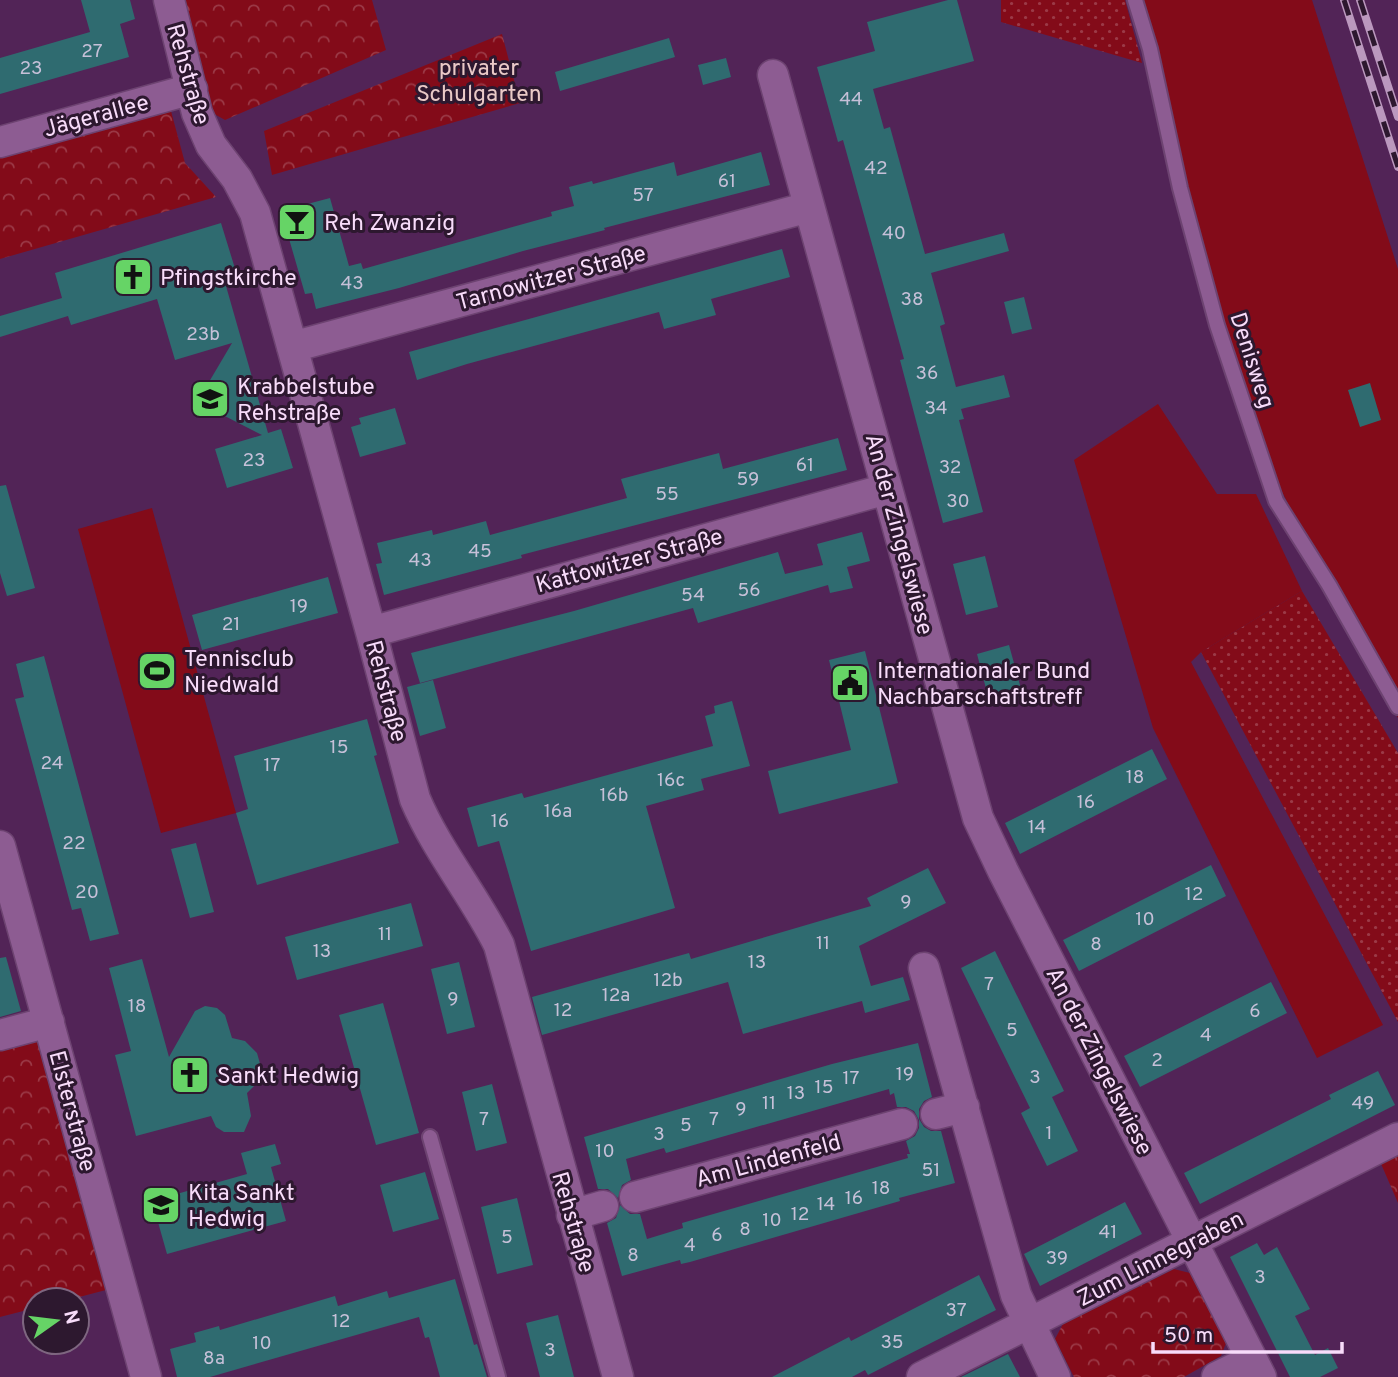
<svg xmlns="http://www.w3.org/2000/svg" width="1398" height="1377" font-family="Overpass,sans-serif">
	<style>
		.grass { fill: url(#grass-dots) }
		.park { fill: url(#park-crowns) }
		.garden { fill: #830b19 }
		.building { fill: #2f6b70 }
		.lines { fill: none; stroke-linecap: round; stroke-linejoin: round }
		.service-casing { stroke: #6d4371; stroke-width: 18 }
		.minor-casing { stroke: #6d4371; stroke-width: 33 }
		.service { stroke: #8d5c92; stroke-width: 14 }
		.minor { stroke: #8d5c92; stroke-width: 30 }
		.rail-casing { stroke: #bb98be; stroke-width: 8 }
		.rail { stroke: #2d182f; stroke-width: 5; stroke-dasharray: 16; stroke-linecap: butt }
		.labels { text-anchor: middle; stroke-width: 6; stroke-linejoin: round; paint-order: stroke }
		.number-label { font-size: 19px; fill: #c6c0d8 }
		.park-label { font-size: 23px; fill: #eac9c7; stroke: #2d182f }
		.street-label { font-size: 23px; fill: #f8dcfa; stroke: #2d182f }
		.poi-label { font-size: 23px; fill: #f8dcfa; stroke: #2d182f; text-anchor: start }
	</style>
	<defs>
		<pattern id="grass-dots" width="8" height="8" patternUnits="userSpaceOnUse" patternTransform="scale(1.75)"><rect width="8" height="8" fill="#830b19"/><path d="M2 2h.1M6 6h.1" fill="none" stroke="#9b3a47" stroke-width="1.8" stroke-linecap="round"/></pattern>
		<pattern id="park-crowns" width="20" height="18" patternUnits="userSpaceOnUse" patternTransform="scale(1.75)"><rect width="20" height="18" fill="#830b19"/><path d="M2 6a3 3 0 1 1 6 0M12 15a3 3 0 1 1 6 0" fill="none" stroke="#9b3a47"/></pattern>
	</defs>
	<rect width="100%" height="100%" fill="#522457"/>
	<path class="grass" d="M1001 0H1125L1142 63 1001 22Z
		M1302 591 1398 753V1022L1201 652Z"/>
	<path class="park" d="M178 0H372L386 50 225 120 209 111Z
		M502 34 520 103 272 175 264 131Z
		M168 100 185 163 216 197 0 259V147Z
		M49 1022 121 1286 68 1300H35V1308L0 1317V1035Z
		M1398 1128V1203L1372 1143Z
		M1174 1269 1194 1274 1228 1338 1221 1356 1184 1377H1074L1055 1339 1063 1324Z"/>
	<path class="garden" d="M1138 0H1312L1398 269V718L1277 482 1216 299Z
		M1158 404 1217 494H1256L1302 591 1201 652 1191 662 1383 1025 1317 1058 1153 728 1074 460Z
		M152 508 236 813 161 833 78 529Z"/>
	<path class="building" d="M81 0H130L135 19 120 24 129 57 0 94V58L90 32Z
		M948 0H957L974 61 873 89 884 129 890 127 925 254 1004 233 1009 251 931 273 945 324 940 326 956 387 1004 375 1010 397 961 409 964 419 959 420 983 512 943 523 900 360 904 359 843 140 838 142 817 67 875 51 867 22Z
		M669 38 675 57 560 91 555 72Z
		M726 58 731 77 703 85 698 65Z
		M761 152 770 185 604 228 605 230 523 251 399 288 316 309 312 293 305 294 281 211 330 198 349 266 361 263 363 269 552 216 551 212 574 206 569 187 592 181 593 184 674 162 677 176Z
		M221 223 237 275 224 279 268 433 281 429 293 468 227 488 215 449 262 435 211 409 205 398 206 387 232 343 175 360 157 299 71 325 68 316 0 337V316L62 298 55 273Z
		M782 249 790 277 711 299 716 315 664 329 659 312 467 364 417 380 409 352Z
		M1024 297 1032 329 1012 334 1004 302Z
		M1370 383 1381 420 1360 427 1348 390Z
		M395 408 406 444 360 457 351 427 361 424 359 418Z
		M838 438 847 470 521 555 522 558 384 595 376 564 382 563 377 543 432 530 433 535 486 521 490 535 627 498 621 479 719 453 723 469Z
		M6 485 35 588 7 596 0 573V486Z
		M862 532 870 561 847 567 853 588 830 593 828 585 698 623 693 608 420 683 411 653 574 611 778 552 785 574 823 565 817 544Z
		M985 556 998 607 966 615 953 564Z
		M328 577 338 613 202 650 192 615Z
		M1009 645 1023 696 990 704 977 654Z
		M865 651 898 783 779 814 768 771 851 750 829 660Z
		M44 656 119 934 90 941 81 908 72 910 15 699 24 697 16 664Z
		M433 680 446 728 420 736 407 687Z
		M732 701 750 766 701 779 704 790 646 806 675 908 531 951 499 841 478 847 467 808 522 793 524 798 713 746 705 716 715 713 714 706Z
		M367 719 377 755 374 756 399 843 257 885 236 813 248 809 234 756Z
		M1152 749 1167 779 1020 854 1005 823Z
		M196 843 214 912 190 918 171 849Z
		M1211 865 1226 896 1079 971 1063 940Z
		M928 868 946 903 859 946 871 986 903 977 910 1000 865 1013 862 1001 743 1034 728 982 542 1035 532 997 689 953 691 959 871 906 867 898Z
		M411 903 423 946 297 980 285 937Z
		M995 951 1064 1091 1052 1097 1078 1151 1047 1166 1021 1113 1030 1108 961 968Z
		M6 957 21 1011 0 1017V958Z
		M142 959 169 1057 195 1011 205 1006 217 1008 225 1015 232 1038 245 1041 257 1053 261 1067 257 1083 247 1093 251 1116 244 1132H224L216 1127 211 1116 136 1136 115 1055 131 1051 109 968Z
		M459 962 475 1027 447 1034 431 969Z
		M1271 982 1287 1013 1140 1087 1124 1056Z
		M383 1003 419 1133 376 1145 339 1015Z
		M918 1043 932 1097 924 1101 919 1109V1119L924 1127 931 1131H941L955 1183 899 1198 900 1201 690 1262 681 1264 680 1260 622 1276 607 1223 616 1218 620 1205 630 1214H640L647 1239 683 1228 682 1223 908 1158 907 1154H910L906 1141 915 1136 919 1128V1120L914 1111 906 1107H897L894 1093 890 1095 889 1089 666 1153 664 1148 626 1159 631 1180 622 1185 618 1198 608 1189H598L584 1137 832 1064Z
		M1378 1071 1395 1105 1200 1204 1184 1173 1331 1099 1329 1095Z
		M492 1084 507 1143 476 1151 462 1092Z
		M275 1144 281 1164 271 1167 286 1221 167 1254 152 1201 247 1174 241 1153Z
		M425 1172 439 1219 393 1232 380 1185Z
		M517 1198 533 1265 497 1274 481 1207Z
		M1125 1202 1142 1234 1040 1286 1024 1254Z
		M1257 1243 1264 1255 1277 1247 1310 1309 1295 1316 1315 1355 1328 1348 1338 1368 1320 1377H1290L1230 1257Z
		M979 1275 996 1310 868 1375 865 1370 852 1377H772L849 1337 851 1341Z
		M455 1279 474 1345 477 1344 487 1377H440L429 1337 425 1338 419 1317 210 1377H177L170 1349 196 1342 194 1333 219 1326 220 1330 335 1296 338 1306 387 1291 389 1298Z
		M558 1315 574 1377H540L526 1323Z
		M1008 1354 1020 1377H961Z"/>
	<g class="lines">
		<g class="service-casing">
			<path id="service" d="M1135 0 1150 49 1180 188 1217 325 1276 501 1329 585 1398 707
				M430 1137 498 1377"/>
		</g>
		<g class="minor-casing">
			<path id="minor" d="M169 0 197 113 211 145 237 179 255 213 371 632 415 799C437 851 474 895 499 945L618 1377
				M773 75 978 818 1003 871 1261 1377
				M0 142 192 89
				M292 347 809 207
				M371 632 887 489
				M0 846 146 1377
				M924 968 1016 1295 1055 1377
				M0 1035 49 1022
				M936 1114 964 1107
				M635 1197 902 1124
				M572 1215 603 1206
				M922 1377 1398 1138
				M1217 1377 1252 1360"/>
		</g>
		<use href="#service" class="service"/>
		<use href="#minor" class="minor"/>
		<g class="rail-casing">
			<path id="rail" d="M1344 0 1398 167
				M1360 0 1398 117"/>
		</g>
		<use href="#rail" class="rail"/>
	</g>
	<defs>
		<g id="bar-square" transform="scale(2.0125)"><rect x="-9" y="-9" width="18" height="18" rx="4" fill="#66d466" stroke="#2d182f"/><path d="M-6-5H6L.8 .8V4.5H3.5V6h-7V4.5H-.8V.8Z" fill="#111"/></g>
		<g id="church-square" transform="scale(2.0125)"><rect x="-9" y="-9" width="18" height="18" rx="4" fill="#66d466" stroke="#2d182f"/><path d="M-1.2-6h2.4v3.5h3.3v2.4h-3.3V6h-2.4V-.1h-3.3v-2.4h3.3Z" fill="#111"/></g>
		<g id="school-square" transform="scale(2.0125)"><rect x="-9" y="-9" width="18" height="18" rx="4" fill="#66d466" stroke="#2d182f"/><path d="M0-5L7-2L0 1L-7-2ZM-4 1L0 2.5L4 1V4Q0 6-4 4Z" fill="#111"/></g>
		<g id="stadium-square" transform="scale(2.0125)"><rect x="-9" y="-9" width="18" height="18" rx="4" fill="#66d466" stroke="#2d182f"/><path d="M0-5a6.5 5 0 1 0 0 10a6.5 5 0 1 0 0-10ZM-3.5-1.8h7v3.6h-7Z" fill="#111"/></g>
		<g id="civic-square" transform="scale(2.0125)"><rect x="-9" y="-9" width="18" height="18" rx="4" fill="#66d466" stroke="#2d182f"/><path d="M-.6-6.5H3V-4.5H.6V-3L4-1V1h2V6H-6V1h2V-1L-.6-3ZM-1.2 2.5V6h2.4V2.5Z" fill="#111"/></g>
	</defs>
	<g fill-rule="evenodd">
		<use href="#bar-square" x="297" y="222"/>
		<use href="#church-square" x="133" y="277"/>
		<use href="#school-square" x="210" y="399"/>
		<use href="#stadium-square" x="157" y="671"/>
		<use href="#civic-square" x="850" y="683"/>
		<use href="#church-square" x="190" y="1075"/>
		<use href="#school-square" x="161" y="1205"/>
	</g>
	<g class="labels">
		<g class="number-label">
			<text x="92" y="57">27</text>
			<text x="31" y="74">23</text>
			<text x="851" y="105">44</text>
			<text x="876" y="174">42</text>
			<text x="727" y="187">61</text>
			<text x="643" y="201">57</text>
			<text x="894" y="239">40</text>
			<text x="352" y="289">43</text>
			<text x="912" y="305">38</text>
			<text x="203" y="340">23b</text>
			<text x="927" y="379">36</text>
			<text x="936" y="414">34</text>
			<text x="254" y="466">23</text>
			<text x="805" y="471">61</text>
			<text x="950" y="473">32</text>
			<text x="748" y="485">59</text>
			<text x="667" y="500">55</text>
			<text x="958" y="507">30</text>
			<text x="480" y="557">45</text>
			<text x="420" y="566">43</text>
			<text x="749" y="596">56</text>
			<text x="693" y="601">54</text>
			<text x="299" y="612">19</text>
			<text x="231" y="630">21</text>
			<text x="339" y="753">15</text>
			<text x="52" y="769">24</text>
			<text x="272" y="771">17</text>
			<text x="1135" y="783">18</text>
			<text x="671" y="786">16c</text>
			<text x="614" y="801">16b</text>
			<text x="1086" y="808">16</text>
			<text x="558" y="817">16a</text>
			<text x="500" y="827">16</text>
			<text x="1037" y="833">14</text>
			<text x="74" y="849">22</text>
			<text x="87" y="898">20</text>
			<text x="1194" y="900">12</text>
			<text x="906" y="908">9</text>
			<text x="1145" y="925">10</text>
			<text x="385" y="940">11</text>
			<text x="823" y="949">11</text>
			<text x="1096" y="950">8</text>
			<text x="322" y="957">13</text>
			<text x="757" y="968">13</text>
			<text x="668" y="986">12b</text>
			<text x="989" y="990">7</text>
			<text x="616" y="1001">12a</text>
			<text x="453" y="1005">9</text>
			<text x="137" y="1012">18</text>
			<text x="563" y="1016">12</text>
			<text x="1255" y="1017">6</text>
			<text x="1012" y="1036">5</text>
			<text x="1206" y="1041">4</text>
			<text x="1157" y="1066">2</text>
			<text x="905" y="1080">19</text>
			<text x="1035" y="1083">3</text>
			<text x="851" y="1084">17</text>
			<text x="824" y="1093">15</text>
			<text x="796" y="1099">13</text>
			<text x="769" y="1109">11</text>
			<text x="1363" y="1109">49</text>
			<text x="741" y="1115">9</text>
			<text x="484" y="1125">7</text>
			<text x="714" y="1125">7</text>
			<text x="686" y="1131">5</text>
			<text x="1049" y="1139">1</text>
			<text x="659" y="1140">3</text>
			<text x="605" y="1157">10</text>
			<text x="931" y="1176">51</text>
			<text x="881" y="1194">18</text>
			<text x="854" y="1204">16</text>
			<text x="826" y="1210">14</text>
			<text x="800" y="1220">12</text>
			<text x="772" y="1226">10</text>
			<text x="745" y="1235">8</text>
			<text x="1108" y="1238">41</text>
			<text x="717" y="1241">6</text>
			<text x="507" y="1243">5</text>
			<text x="690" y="1251">4</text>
			<text x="633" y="1261">8</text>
			<text x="1057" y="1264">39</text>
			<text x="1260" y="1283">3</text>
			<text x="956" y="1316">37</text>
			<text x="341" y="1327">12</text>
			<text x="892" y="1348">35</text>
			<text x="262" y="1349">10</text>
			<text x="550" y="1356">3</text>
			<text x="214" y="1364">8a</text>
		</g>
		<g class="park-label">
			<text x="479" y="75">privater<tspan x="479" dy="26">Schulgarten</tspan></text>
		</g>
		<g class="street-label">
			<text transform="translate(189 74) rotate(74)" y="8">Rehstraße</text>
			<text transform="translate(96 115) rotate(-15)" y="8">Jägerallee</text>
			<text transform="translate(551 277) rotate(-15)" y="8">Tarnowitzer Straße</text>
			<text transform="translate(1253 360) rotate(72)" y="8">Denisweg</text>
			<text transform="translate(900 534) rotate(75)" y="8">An der Zingelswiese</text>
			<text transform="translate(629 560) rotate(-15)" y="8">Kattowitzer Straße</text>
			<text transform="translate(387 691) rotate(75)" y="8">Rehstraße</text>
			<text transform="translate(1100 1061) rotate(63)" y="8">An der Zingelswiese</text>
			<text transform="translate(73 1111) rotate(75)" y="8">Elsterstraße</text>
			<text transform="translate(768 1160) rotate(-15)" y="8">Am Lindenfeld</text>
			<text transform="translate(574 1222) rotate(74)" y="8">Rehstraße</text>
			<text transform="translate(1160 1258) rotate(-27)" y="8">Zum Linnegraben</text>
		</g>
		<g class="poi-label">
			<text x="324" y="230">Reh Zwanzig</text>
			<text x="160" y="285">Pfingstkirche</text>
			<text x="237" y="394">Krabbelstube<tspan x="237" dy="26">Rehstraße</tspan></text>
			<text x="184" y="666">Tennisclub<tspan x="184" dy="26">Niedwald</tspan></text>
			<text x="877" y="678">Internationaler Bund<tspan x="877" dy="26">Nachbarschaftstreff</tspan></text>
			<text x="217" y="1083">Sankt Hedwig</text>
			<text x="188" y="1200">Kita Sankt<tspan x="188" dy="26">Hedwig</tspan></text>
		</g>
	</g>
	<g transform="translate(56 1321) rotate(76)"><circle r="33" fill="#2d182f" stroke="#7e6680" stroke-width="2"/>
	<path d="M0-5L12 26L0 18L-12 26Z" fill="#66d466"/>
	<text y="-10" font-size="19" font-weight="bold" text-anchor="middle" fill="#f8dcfa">N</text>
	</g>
	<path d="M1153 1342v10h189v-10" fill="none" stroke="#f8dcfa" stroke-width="3.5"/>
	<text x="1164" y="1342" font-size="21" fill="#f8dcfa" stroke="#2d182f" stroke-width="5" paint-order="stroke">50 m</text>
</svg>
